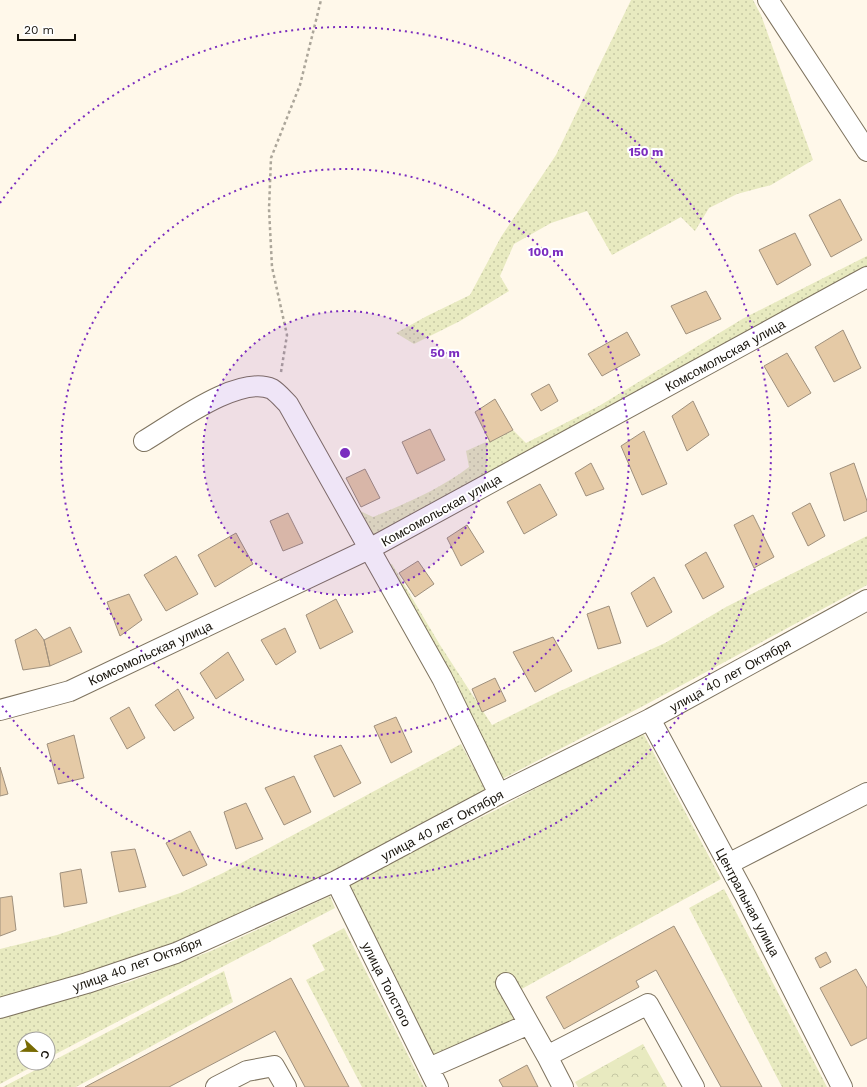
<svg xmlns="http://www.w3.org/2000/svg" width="867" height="1087" font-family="'Work Sans',sans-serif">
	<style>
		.grass { fill: url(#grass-dots) }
		.forest { fill: url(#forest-crowns) }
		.building { fill: #e5caa6; stroke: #9f907d }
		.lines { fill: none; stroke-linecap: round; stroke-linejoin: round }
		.minor-casing { stroke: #7e735f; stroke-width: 22 }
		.path { stroke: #aca69a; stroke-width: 2.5; stroke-dasharray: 3 3; stroke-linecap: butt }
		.minor { stroke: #fff; stroke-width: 20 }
		.ring { fill: none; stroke: #7b2cbf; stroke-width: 2; stroke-dasharray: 2 4 }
		.labels { text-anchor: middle; stroke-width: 4; stroke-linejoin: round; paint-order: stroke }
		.street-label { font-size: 13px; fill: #16120a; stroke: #fff }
		.centre { fill: #7b2cbf; stroke: #fff; stroke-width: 2 }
		.ring-label { font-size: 12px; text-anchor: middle; font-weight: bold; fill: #7b2cbf; stroke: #fff; stroke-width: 4; stroke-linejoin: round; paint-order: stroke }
	</style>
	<defs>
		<pattern id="grass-dots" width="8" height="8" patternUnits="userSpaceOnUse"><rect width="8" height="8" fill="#e8eac0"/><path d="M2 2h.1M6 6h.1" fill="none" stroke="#c6c8a4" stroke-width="1.8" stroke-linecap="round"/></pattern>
		<pattern id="forest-crowns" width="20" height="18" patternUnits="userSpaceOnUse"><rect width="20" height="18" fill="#e8eac0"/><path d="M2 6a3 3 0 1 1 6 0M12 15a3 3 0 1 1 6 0" fill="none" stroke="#c6c8a4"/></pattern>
	</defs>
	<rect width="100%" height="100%" fill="#fff8ea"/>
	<path class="grass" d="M631 0H753L761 15 813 160 771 185 737 194 709 208 695 231 681 217 612 255 587 211 551 223 514 244 500 276 509 291 460 321 414 344 396 333 427 316 470 295 501 237 556 155Z
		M867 256V273L373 537 358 510 373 517C407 503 440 489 469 467L466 451 513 430 526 443 599 406 744 318Z
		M867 536V585L645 705 502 779 386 567 392 564 440 645 492 725 558 692 665 643 726 607Z
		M642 731 721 879 509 996 520 1019 433 1060 345 884 498 809Z
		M461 744 486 791 332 876 185 942 0 1000V949L57 935 180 893 223 873Z
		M724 889 827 1087H782L689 908Z
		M330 896 335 908 48 1058V1039H24V1063H39L0 1084V1018L129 982 211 951Z
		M344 928 424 1087H362L306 980 325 970 312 945Z
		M224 971 233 1002 76 1087H3Z"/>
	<path class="forest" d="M643 1044 667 1087H578L575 1082Z"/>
	<path class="building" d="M840 199 862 240 831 257 809 215Z
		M795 233 811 265 777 285 759 250Z
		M706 291 721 319 686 334 671 306Z
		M843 330 861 368 834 382 815 347Z
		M627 332 640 355 602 376 588 354Z
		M787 353 811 393 788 407 764 366Z
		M549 384 558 401 541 411 531 394Z
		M495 399 513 430 490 442 475 412Z
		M693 401 709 435 687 451 672 416Z
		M430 429 445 460 417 474 402 442Z
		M644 431 667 484 642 495 621 446Z
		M591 463 604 489 586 496 575 473Z
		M854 463 867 501V511L844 521 830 473Z
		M365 469 380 498 361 507 346 478Z
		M540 484 557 515 524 534 507 502Z
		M810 503 825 536 808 546 792 513Z
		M288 513 303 543 283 551 270 521Z
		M753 515 774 557 754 568 734 525Z
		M467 525 484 552 461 566 447 538Z
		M236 533 253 564 215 587 198 555Z
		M706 552 724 587 703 599 685 565Z
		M176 556 198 594 166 611 144 575Z
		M418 561 434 584 415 597 399 573Z
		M654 577 672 612 647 627 631 593Z
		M129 594 142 620 120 636 107 602Z
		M336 599 353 632 320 649 306 615Z
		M609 606 621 643 598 649 587 614Z
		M70 627 82 652 50 666 44 640Z
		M285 628 296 652 276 665 261 640Z
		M36 629 44 640 50 666 23 670 15 640Z
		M553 637 572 671 535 692 513 652Z
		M228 652 244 680 216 699 200 673Z
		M495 678 506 701 482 712 472 689Z
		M178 689 194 718 174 731 155 705Z
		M129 707 145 738 127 749 110 718Z
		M396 717 412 752 391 763 374 726Z
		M74 735 84 778 58 784 47 744Z
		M341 745 361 783 334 797 314 756Z
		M0 767 8 794 0 796Z
		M294 776 311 812 284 825 265 788Z
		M246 803 263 839 236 849 224 812Z
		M190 831 207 865 183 876 166 843Z
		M135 849 146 887 119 892 111 852Z
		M81 869 87 903 64 907 60 873Z
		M12 896 16 930 0 936V898Z
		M674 926 762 1087H721L656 970 636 981 639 987 564 1029 546 997Z
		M826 952 831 962 820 968 815 958Z
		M856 969 867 988V1038L851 1046 820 988Z
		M291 978 349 1087H305L275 1031 169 1087H85Z
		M527 1065 538 1087H503L499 1080Z"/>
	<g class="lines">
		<g class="minor-casing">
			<path id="minor" d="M768 0 867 151
				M144 441C173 424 239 374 272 389 277 392 283 399 288 404L442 678 499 794
				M0 710 70 691 371 548 867 277
				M650 719 746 897 842 1087
				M728 864 867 793
				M336 881 438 1087
				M506 983 547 1056
				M0 1008 87 983 176 953 336 881 499 794 650 719 867 600
				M429 1068 529 1024
				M216 1087 247 1071 274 1066 286 1087
				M563 1087 547 1056 648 1004 694 1087"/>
		</g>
		<path class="path" d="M281 372 287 335 272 267 269 209 271 158 300 85 321 0"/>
		<use href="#minor" class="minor"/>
	</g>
	<circle cx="345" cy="453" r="142" fill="#7b2cbf" fill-opacity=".12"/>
	<g class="ring">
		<circle cx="345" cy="453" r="142"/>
		<circle cx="345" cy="453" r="284"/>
		<path d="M0 203A426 426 0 1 1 0 703"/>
	</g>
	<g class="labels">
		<g class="street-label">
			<text transform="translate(725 355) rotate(-29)" y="5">Комсомольская улица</text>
			<text transform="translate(441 510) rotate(-29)" y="5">Комсомольская улица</text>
			<text transform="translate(150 653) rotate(-25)" y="5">Комсомольская улица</text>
			<text transform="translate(730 675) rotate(-29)" y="5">улица 40 лет Октября</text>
			<text transform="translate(442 825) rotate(-28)" y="5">улица 40 лет Октября</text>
			<text transform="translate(748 902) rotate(62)" y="5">Центральная улица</text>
			<text transform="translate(137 964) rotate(-20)" y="5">улица 40 лет Октября</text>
			<text transform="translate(387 984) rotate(63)" y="5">улица Толстого</text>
		</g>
	</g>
	<circle cx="345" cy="453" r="6" class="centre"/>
	<g class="ring-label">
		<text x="646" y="156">150 m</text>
		<text x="546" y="256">100 m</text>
		<text x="445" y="357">50 m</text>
	</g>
	<g transform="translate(36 1051) rotate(112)"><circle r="19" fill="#ffffff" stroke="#a2a09d"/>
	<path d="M0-3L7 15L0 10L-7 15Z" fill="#786b03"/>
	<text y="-6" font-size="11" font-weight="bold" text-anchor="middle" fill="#16120a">С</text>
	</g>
	<path d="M18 34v6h57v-6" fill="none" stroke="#16120a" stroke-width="2"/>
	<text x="24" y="34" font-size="12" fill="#16120a" stroke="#ffffff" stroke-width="3" paint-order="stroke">20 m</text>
</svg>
